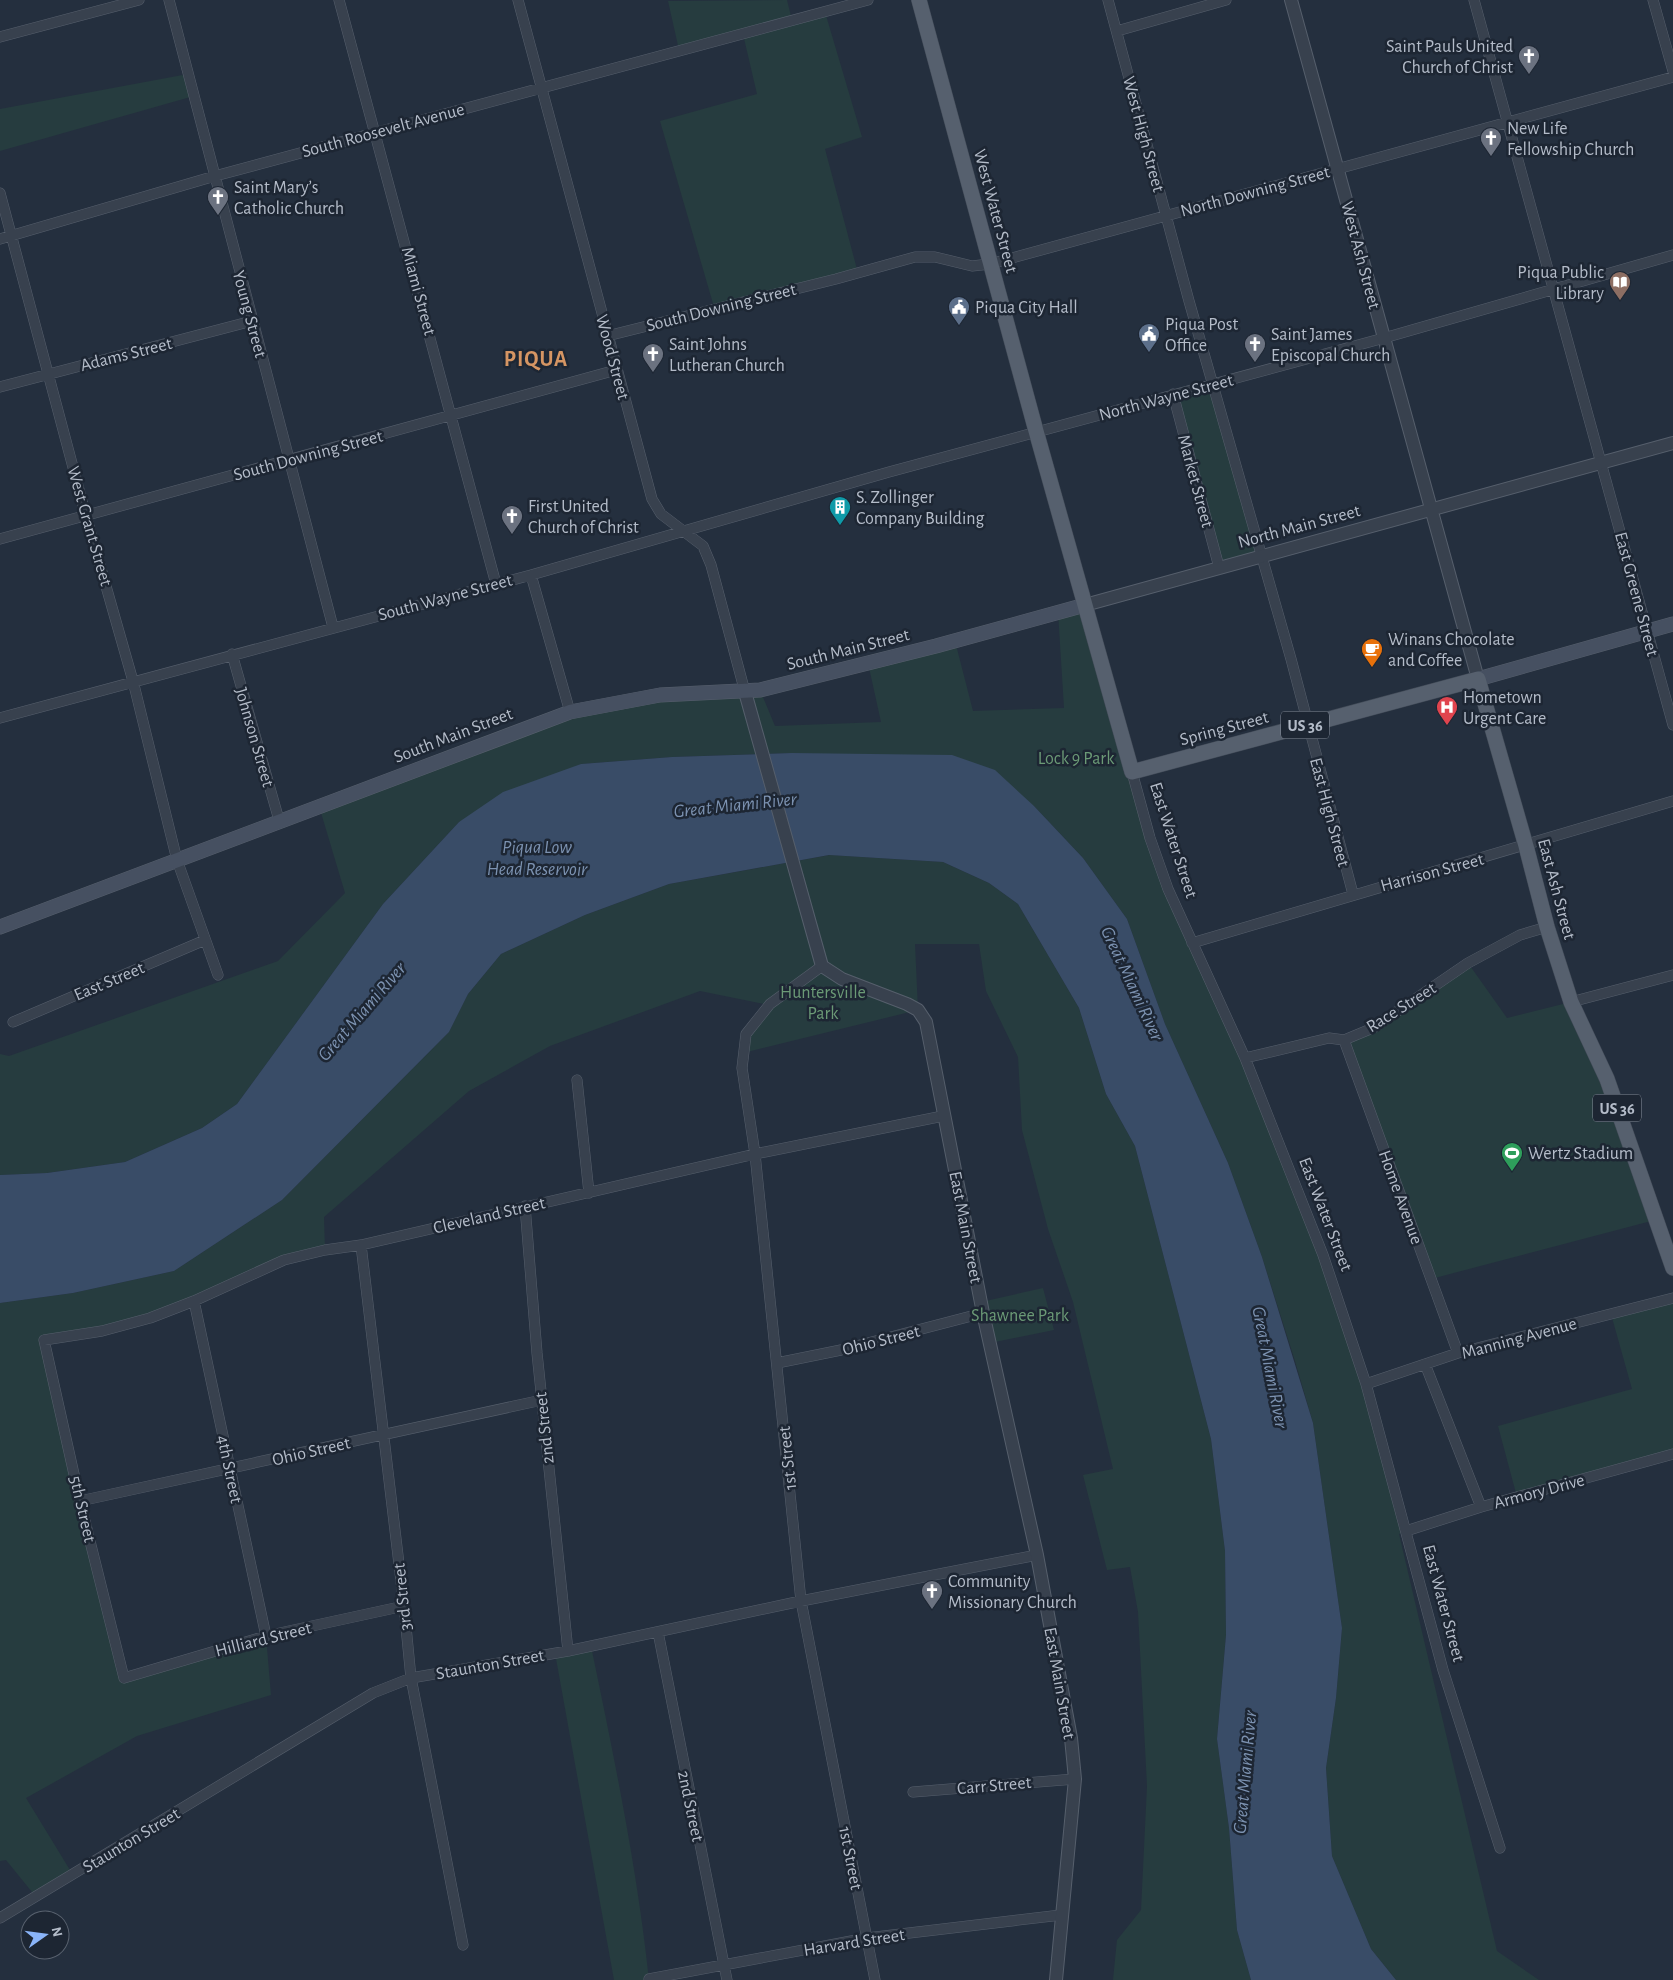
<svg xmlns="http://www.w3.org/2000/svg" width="1673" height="1980" font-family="'Alegreya Sans',sans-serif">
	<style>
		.green { fill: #263c3f }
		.water { fill: #394c67 }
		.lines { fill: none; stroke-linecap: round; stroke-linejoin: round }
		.minor-casing { stroke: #565f6c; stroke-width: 11 }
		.tertiary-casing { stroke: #565f6c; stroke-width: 14 }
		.secondary-casing { stroke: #565f6c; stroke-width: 15 }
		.primary-casing { stroke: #414a57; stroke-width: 16 }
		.minor { stroke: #38414e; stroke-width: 10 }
		.tertiary { stroke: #38414e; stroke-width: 12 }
		.secondary { stroke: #465061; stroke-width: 14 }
		.primary { stroke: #56606e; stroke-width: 15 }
		.labels { text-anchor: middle; stroke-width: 5; stroke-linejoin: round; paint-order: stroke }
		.shield { fill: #1d2633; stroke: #878f9c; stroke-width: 1 }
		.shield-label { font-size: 16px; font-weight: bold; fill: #b4bcc9 }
		.poi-label { font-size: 18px; fill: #b4bcc9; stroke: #1d2633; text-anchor: start }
		.street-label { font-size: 18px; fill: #b4bcc9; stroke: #1d2633 }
		.park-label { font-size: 18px; fill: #6b9a76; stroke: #1d2633 }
		.water-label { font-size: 19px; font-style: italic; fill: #7c92b1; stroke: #1d2633 }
		.district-label { font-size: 22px; font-weight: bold; letter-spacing: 1px; fill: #d59563; stroke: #1d2633 }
	</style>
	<rect width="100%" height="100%" fill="#242f3e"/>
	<path class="green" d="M787 0 792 20 825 12 862 137 825 149 858 273 714 307 660 121 757 94 743 34 679 50 668 1Z
		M188 74 194 96 0 151V109Z
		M1213 384 1262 556 1219 567 1173 394Z
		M1085 605 1150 838 1323 1255 1406 1531 1399 1534 1497 1951 1539 1980H1396L1371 1949 1332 1856 1326 1768 1336 1698 1342 1628 1313 1423 1295 1361 1262 1257 1228 1163 1165 1024 1127 919 1083 858 1034 806 838 755 792 753 672 757 581 764 459 822 383 904 237 1104 202 1128 125 1162 47 1173 0 1175V1054L9 1056 278 961 345 893 319 806 570 712 760 690 775 726 881 722 868 663 955 641 973 711 1064 708 1058 612Z
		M830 855 943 862 989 883 1018 904 1079 1008 1106 1094 1135 1146 1211 1439 1225 1551 1226 1635 1217 1739 1229 1828 1237 1930 1251 1980H1113L1117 1940 1141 1910 1147 1786 1138 1612 1130 1567 1107 1570 1083 1475 1113 1469 1073 1302 1048 1229 1022 1130 1018 1057 986 991 979 944H915L918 1010 743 1053 746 1034 769 1005 700 991 550 1046 469 1091 324 1217 325 1250 284 1260 150 1318 44 1340 124 1677 266 1636 271 1695 137 1736 26 1798 73 1875 36 1897 6 1860 0 1861V1303L73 1293 174 1271 282 1200 449 1032 468 994 501 954 585 915 669 884Z
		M1468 963 1507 1018 1571 1002 1655 1220 1431 1279 1344 1040 1373 1028Z
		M1043 1288 1054 1330 990 1343 981 1302Z
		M1673 1298V1454L1517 1497 1498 1426 1632 1389 1611 1314Z
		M591 1646C614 1757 637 1867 649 1980H614L555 1653Z"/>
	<path class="water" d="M792 753 952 755 995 770 1034 806 1083 858 1127 919 1165 1024 1228 1163 1262 1257 1313 1423 1342 1628 1336 1698 1326 1768 1332 1856 1371 1949 1396 1980H1251L1237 1930 1229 1828 1217 1739 1226 1635 1225 1551 1211 1439 1135 1146 1106 1094 1079 1008 1018 904 989 883 943 862 829 855 669 884 585 915 501 954 468 994 449 1032 282 1200 174 1271 73 1293 0 1303V1175L47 1173 125 1162 202 1128 237 1104 383 904 459 822 503 792 581 764 672 757Z"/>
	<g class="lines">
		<g class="minor-casing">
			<path id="minor" d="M169 0 333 627
				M339 0 496 584
				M518 0 652 499 661 514 703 546 711 565 745 692
				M1108 0 1189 301 1291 659 1353 894
				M1474 0 1673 725
				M1653 0 1673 71
				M1117 31 1226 0
				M0 37 139 0
				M0 193 86 516 133 681 177 860 218 975
				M0 239 215 176 868 0
				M607 336 836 279 915 257H935L972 266 990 264 1673 77
				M0 387 252 321
				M1173 394 1219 567
				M0 539 616 370
				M531 575 570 712
				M232 654 279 820
				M0 718 531 575 889 472 1384 338 1673 255
				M1132 772 1150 838 1168 889 1245 1058 1323 1255 1366 1384 1443 1670 1500 1848
				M1192 943 1673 801
				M822 966 770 1004 746 1034 742 1068 755 1154 801 1601 875 1980
				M1571 1002 1673 975
				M13 1022 205 940
				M1344 1040 1458 1353
				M1245 1058 1329 1038 1344 1040 1373 1028 1468 963 1520 935 1547 927
				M577 1080 589 1193
				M525 1206 537 1353 568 1651
				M361 1245 404 1606 411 1678 463 1945
				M194 1301 266 1636
				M777 1363 841 1350 983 1313
				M1425 1364 1481 1507
				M1366 1384 1458 1353 1673 1298
				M80 1501 542 1400
				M1406 1531 1481 1507 1673 1454
				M404 1606 266 1636 124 1678 80 1501 44 1340 102 1331 150 1318 194 1301 284 1260 325 1250 361 1245 755 1154 943 1116
				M658 1632 727 1980
				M913 1792 1075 1779
				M0 1918 373 1693 411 1678 568 1651 801 1601 1037 1555
				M649 1979 867 1938 1061 1915"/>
		</g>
		<g class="tertiary-casing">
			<path id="tertiary" d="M1291 0 1478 679
				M1085 605 1673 443
				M745 692 822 966 842 979 907 1004 918 1010 926 1022 983 1313 1037 1555 1071 1738 1075 1779 1056 1980"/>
		</g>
		<g class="secondary-casing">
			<path id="secondary" d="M1478 679 1673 624
				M0 927 570 712 660 695 760 690 936 646 1085 605"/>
		</g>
		<g class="primary-casing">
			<path id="primary" d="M919 0 1036 431 1132 772 1478 679 1526 846 1547 927 1571 1002 1607 1079 1673 1268"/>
		</g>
		<use href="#minor" class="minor"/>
		<use href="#tertiary" class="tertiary"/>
		<use href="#secondary" class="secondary"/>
		<use href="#primary" class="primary"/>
	</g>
	<defs>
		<g id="church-pin" transform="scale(1.125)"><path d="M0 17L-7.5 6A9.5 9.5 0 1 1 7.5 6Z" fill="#6b7280" stroke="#1d2633"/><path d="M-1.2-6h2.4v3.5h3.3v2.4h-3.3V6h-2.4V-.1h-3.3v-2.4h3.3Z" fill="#fff"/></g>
		<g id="library-pin" transform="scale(1.125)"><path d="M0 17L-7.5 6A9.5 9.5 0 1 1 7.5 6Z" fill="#8d6e63" stroke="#1d2633"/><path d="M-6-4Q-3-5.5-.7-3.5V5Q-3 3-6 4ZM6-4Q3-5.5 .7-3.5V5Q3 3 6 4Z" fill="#fff"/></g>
		<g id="civic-pin" transform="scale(1.125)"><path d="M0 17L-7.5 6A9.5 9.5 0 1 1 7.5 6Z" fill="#5c6f8a" stroke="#1d2633"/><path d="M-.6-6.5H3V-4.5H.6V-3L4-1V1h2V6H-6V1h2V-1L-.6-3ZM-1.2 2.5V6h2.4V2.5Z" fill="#fff"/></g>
		<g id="building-pin" transform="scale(1.125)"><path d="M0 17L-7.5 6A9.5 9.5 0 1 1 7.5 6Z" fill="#0f9aa8" stroke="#1d2633"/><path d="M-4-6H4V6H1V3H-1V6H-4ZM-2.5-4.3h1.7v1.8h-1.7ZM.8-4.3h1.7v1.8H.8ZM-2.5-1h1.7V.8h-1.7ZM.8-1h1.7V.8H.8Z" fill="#fff"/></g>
		<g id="cafe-pin" transform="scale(1.125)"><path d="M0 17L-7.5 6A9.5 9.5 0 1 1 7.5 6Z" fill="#e8710a" stroke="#1d2633"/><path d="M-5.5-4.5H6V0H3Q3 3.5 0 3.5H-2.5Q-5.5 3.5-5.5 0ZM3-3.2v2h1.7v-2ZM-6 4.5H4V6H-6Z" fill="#fff"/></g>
		<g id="hospital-pin" transform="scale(1.125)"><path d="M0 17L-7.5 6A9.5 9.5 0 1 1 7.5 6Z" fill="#e0444e" stroke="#1d2633"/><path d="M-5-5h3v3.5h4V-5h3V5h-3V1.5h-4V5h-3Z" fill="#fff"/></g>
		<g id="stadium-pin" transform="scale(1.125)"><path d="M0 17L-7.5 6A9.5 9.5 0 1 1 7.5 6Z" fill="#2e9e5b" stroke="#1d2633"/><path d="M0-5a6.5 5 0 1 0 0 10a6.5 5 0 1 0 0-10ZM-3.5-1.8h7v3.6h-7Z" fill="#fff"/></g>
	</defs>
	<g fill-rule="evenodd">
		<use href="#church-pin" x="1529" y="56"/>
		<use href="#church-pin" x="1491" y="138"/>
		<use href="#church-pin" x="218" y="197"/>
		<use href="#library-pin" x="1620" y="282"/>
		<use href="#civic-pin" x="959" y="307"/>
		<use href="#civic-pin" x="1149" y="334"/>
		<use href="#church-pin" x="1255" y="344"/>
		<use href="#church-pin" x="653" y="354"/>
		<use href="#building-pin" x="840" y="507"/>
		<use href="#church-pin" x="512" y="516"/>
		<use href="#cafe-pin" x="1372" y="649"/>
		<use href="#hospital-pin" x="1447" y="707"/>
		<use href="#stadium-pin" x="1512" y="1153"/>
		<use href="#church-pin" x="932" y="1591"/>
	</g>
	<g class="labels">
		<g class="shield">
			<rect x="1281" y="711.5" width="48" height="27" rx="4"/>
			<rect x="1593" y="1094.5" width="48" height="27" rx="4"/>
		</g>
		<g class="shield-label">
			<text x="1305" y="731">US 36</text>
			<text x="1617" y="1114">US 36</text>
		</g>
		<g class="poi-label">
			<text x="1513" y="52" text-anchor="end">Saint Pauls United<tspan x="1513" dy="21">Church of Christ</tspan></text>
			<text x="1507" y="134">New Life<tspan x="1507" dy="21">Fellowship Church</tspan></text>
			<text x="234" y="193">Saint Mary’s<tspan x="234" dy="21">Catholic Church</tspan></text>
			<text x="1604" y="278" text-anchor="end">Piqua Public<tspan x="1604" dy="21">Library</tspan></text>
			<text x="975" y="313">Piqua City Hall</text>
			<text x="1165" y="330">Piqua Post<tspan x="1165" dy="21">Office</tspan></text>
			<text x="1271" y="340">Saint James<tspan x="1271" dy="21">Episcopal Church</tspan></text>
			<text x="669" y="350">Saint Johns<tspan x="669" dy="21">Lutheran Church</tspan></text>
			<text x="856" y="503">S. Zollinger<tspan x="856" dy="21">Company Building</tspan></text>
			<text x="528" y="512">First United<tspan x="528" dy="21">Church of Christ</tspan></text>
			<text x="1388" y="645">Winans Chocolate<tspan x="1388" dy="21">and Coffee</tspan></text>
			<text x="1463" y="703">Hometown<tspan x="1463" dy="21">Urgent Care</tspan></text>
			<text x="1528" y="1159">Wertz Stadium</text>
			<text x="948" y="1587">Community<tspan x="948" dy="21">Missionary Church</tspan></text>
		</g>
		<g class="street-label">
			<text transform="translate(383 130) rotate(-15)" y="6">South Roosevelt Avenue</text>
			<text transform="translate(1144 134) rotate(75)" y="6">West High Street</text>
			<text transform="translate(1255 191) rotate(-15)" y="6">North Downing Street</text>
			<text transform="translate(996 211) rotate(75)" y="6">West Water Street</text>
			<text transform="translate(1361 255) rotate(75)" y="6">West Ash Street</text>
			<text transform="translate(419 291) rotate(75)" y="6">Miami Street</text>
			<text transform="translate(721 307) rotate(-14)" y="6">South Downing Street</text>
			<text transform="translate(250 314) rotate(75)" y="6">Young Street</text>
			<text transform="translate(126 354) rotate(-14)" y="6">Adams Street</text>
			<text transform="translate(613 357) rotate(75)" y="6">Wood Street</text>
			<text transform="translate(1166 397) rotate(-15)" y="6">North Wayne Street</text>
			<text transform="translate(308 455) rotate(-15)" y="6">South Downing Street</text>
			<text transform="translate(1196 481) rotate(75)" y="6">Market Street</text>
			<text transform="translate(90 526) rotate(74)" y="6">West Grant Street</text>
			<text transform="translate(1299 526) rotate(-15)" y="6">North Main Street</text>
			<text transform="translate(1637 594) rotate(75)" y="6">East Greene Street</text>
			<text transform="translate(445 597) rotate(-15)" y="6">South Wayne Street</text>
			<text transform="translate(848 649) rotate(-14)" y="6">South Main Street</text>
			<text transform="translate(1224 728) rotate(-15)" y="6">Spring Street</text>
			<text transform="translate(453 735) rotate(-21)" y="6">South Main Street</text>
			<text transform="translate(255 737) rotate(74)" y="6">Johnson Street</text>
			<text transform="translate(1330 812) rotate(75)" y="6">East High Street</text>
			<text transform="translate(1174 840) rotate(72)" y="6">East Water Street</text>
			<text transform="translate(1432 872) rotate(-15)" y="6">Harrison Street</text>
			<text transform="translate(1557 889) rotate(75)" y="6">East Ash Street</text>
			<text transform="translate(109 981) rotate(-23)" y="6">East Street</text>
			<text transform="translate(1401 1007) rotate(-32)" y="6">Race Street</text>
			<text transform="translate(1401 1197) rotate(70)" y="6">Home Avenue</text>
			<text transform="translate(1326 1214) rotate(69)" y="6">East Water Street</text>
			<text transform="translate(489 1215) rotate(-13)" y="6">Cleveland Street</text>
			<text transform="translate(966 1227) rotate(79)" y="6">East Main Street</text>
			<text transform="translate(1519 1338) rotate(-15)" y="6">Manning Avenue</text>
			<text transform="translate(881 1340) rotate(-14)" y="6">Ohio Street</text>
			<text transform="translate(544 1428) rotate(-96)" y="6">2nd Street</text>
			<text transform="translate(311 1451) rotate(-13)" y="6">Ohio Street</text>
			<text transform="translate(787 1458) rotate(-96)" y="6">1st Street</text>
			<text transform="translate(230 1469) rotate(78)" y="6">4th Street</text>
			<text transform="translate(1539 1491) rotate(-15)" y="6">Armory Drive</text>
			<text transform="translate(83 1509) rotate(77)" y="6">5th Street</text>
			<text transform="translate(402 1597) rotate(-96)" y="6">3rd Street</text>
			<text transform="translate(1444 1603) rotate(75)" y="6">East Water Street</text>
			<text transform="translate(263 1639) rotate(-14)" y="6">Hilliard Street</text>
			<text transform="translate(490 1664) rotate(-10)" y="6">Staunton Street</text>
			<text transform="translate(1060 1683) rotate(80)" y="6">East Main Street</text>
			<text transform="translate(994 1785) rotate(-5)" y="6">Carr Street</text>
			<text transform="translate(691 1806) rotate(78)" y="6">2nd Street</text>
			<text transform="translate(131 1840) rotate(-31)" y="6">Staunton Street</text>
			<text transform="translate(851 1858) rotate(79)" y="6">1st Street</text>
			<text transform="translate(854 1942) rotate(-9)" y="6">Harvard Street</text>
		</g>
		<g class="park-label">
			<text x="1076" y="764">Lock 9 Park</text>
			<text x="823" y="998">Huntersville<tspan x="823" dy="21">Park</tspan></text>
			<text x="1020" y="1321">Shawnee Park</text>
		</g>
		<g class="water-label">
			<text transform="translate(735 804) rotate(-6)" y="7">Great Miami River</text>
			<text x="537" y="853">Piqua Low<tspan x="537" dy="22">Head Reservoir</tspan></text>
			<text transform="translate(1133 983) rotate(65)" y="7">Great Miami River</text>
			<text transform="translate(361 1011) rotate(-49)" y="7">Great Miami River</text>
			<text transform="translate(1271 1367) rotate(79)" y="7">Great Miami River</text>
			<text transform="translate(1244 1772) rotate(-85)" y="7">Great Miami River</text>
		</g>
		<g class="district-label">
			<text x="536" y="366">PIQUA</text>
		</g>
	</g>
	<g transform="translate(45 1935) rotate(76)"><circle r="24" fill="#1d2633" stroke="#59626f"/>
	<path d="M0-4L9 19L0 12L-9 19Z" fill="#8ab4f8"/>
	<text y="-8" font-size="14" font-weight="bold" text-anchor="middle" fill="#b4bcc9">N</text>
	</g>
</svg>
